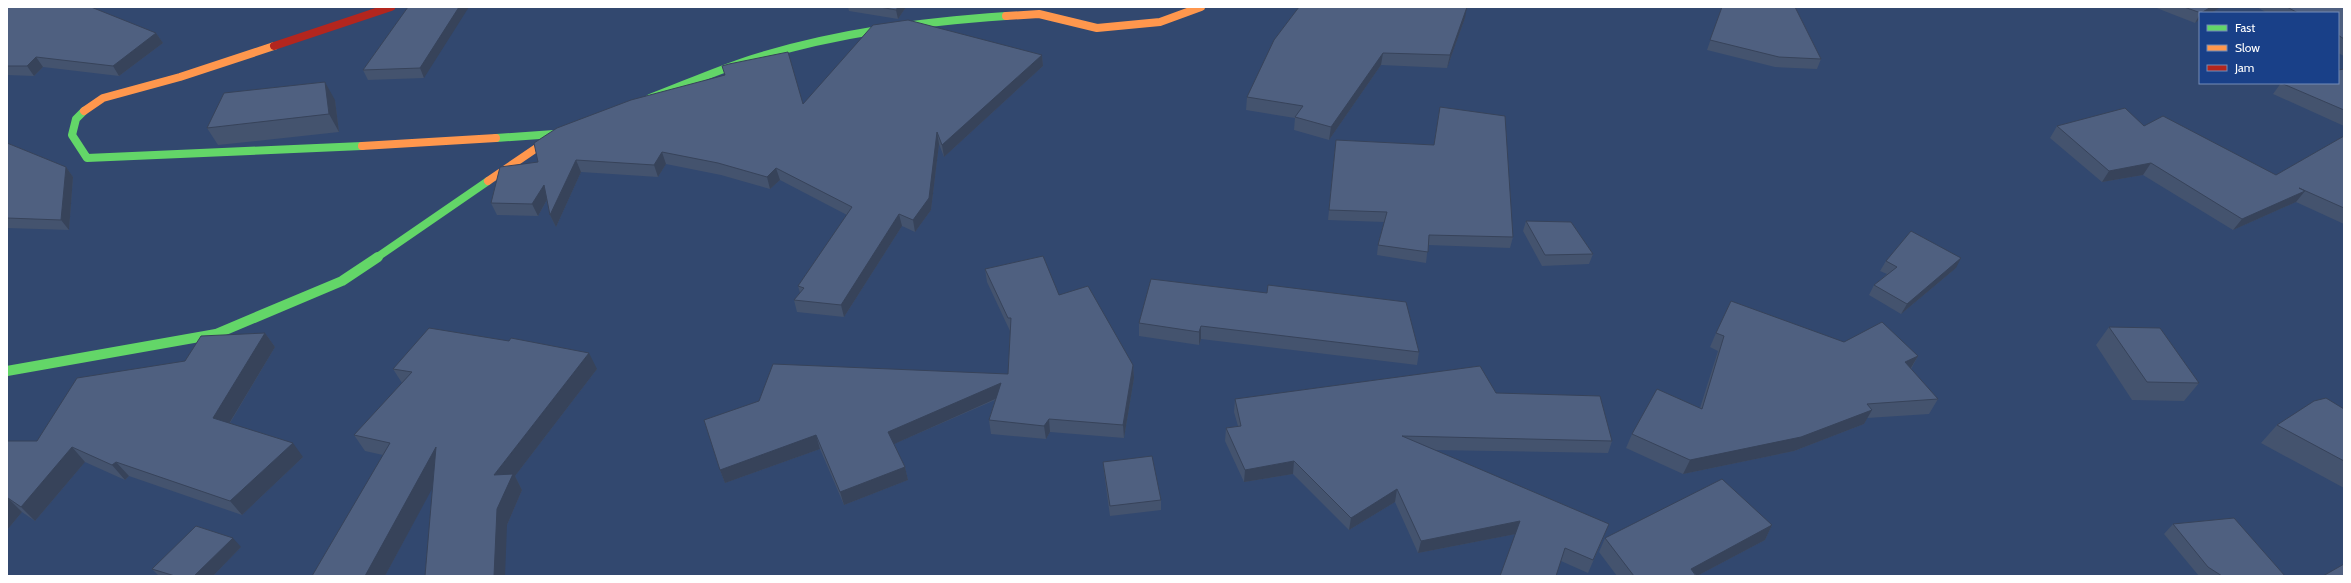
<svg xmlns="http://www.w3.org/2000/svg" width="2351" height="583" font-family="Cabin,sans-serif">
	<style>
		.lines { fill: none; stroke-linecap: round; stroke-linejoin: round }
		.fast-far1 { stroke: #63d668; stroke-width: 8 }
		.fast { stroke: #63d668; stroke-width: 10 }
		.slow { stroke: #ff974d; stroke-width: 8 }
		.jam { stroke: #b3261e; stroke-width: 8 }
		.wall { fill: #44536e }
		.shaded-wall { fill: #37435a }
		.building { fill: #4f6080; stroke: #37435a }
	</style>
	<rect width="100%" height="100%" fill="#32486f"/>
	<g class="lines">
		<path class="fast-far1" d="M650 98C684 85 718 70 752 59 835 33 920 22 1006 16
			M84 111 76 119 72 135 87 158 362 146
			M496 138 554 134
			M376 258 488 181"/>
		<path class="fast" d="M7 371 216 334 342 281 378 257"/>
		<path class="slow" d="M1006 16 1039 14 1097 28 1160 22 1201 7
			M84 111 103 98 180 77 274 46
			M362 146 496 138
			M488 181 560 132"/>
		<path class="jam" d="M274 46 391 7"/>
	</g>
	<path class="wall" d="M7 7 156 33 163 43 119 76 43 67 34 76 7 75Z
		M408 7 424 78 368 80 363 70Z
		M848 7H906L898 19 849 11Z
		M1722 7 1821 59 1817 69 1775 67 1707 50Z
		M2154 7H2221L2200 13V19L2195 23Z
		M2257 7H2344V56L2338 53V13H2267Z
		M1465 18 1447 68 1381 65 1329 140 1294 130 1295 118 1246 110 1247 97Z
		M1042 55 1043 66 944 157 939 144 931 210 915 232 902 226 844 317 797 312 794 300 800 293 798 286 847 215 780 180 770 189 721 175 666 164 658 177 581 172 556 227 550 215 547 200 538 216 497 215 491 203 538 162 803 104Z
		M2344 69V126L2273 94 2281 83Z
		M335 100 339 132 218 145 207 128Z
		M1440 107 1513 237 1510 248 1428 245 1426 263 1377 255 1378 245 1384 222 1328 220 1336 140 1434 145Z
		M2057 126H2144L2276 175 2344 136V224L2296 202 2233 230 2143 175 2102 182 2050 138Z
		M7 143 66 167 73 177 69 230 7 228Z
		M1526 221 1593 254 1589 264 1542 266 1523 231Z
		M1886 261 1956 268 1901 314 1869 295 1874 285 1887 274 1880 271Z
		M985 269 1059 295 1133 365 1134 378 1124 438 1050 432 1046 439 991 434 989 420 995 400 894 444 905 467 908 480 844 505 820 449 725 483 720 470 1008 374 1010 331 987 282Z
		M1151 279 1419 352 1417 365 1201 339 1199 345 1139 336V323Z
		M2109 327 2199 383 2184 401 2132 400 2096 345Z
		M265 333 275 347 230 423 303 457 242 515 129 476 125 480 85 462 35 521 22 512 7 530V441H37L185 361Z
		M1716 333 1844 342 1918 356 1911 369 1938 399 1929 414 1867 418 1864 424 1794 451 1683 474 1626 448 1632 434 1700 408 1718 351 1710 347Z
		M393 369H597L515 476 522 490 507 525 432 488 385 576 383 455 365 451 354 435 402 383Z
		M1496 393 1612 441 1608 453 1434 450 1604 536 1588 573 1561 561 1516 534 1418 553 1395 502 1349 530 1293 474 1244 482 1225 441 1226 428 1238 426 1234 412 1235 399Z
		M2344 409V488L2261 443 2277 425Z
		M1103 462 1161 500V510L1110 516 1104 472Z
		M2173 524 2285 576H2199L2164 534Z
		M1772 525 1765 540 1697 576H1617L1599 552 1605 538Z
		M241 547 213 576H159L152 569Z"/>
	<path class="shaded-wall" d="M459 7H469L424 78 420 68Z
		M898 7H906L898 19 896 10Z
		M1467 7 1465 18 1447 68 1450 55Z
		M2211 7H2221L2211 13H2201Z
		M2200 14V19L2195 23Z
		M156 33 163 43 119 76 113 66Z
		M1383 53 1381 65 1329 140 1331 127Z
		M1042 55 1043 66 944 157 942 145Z
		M36 57 43 67 34 76 27 66Z
		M325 82 335 100 339 132 329 114Z
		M937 132 939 144 931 210 915 232 913 220Z
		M662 152 666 164 658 177 654 165Z
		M576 160 581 172 556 227 550 215Z
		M2151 163 2143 175 2102 182 2109 171Z
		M66 167 73 177 69 230 61 220Z
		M776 168 780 180 770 189 767 177Z
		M544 185 549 196 538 216 532 204Z
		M2305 191 2296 202 2233 230 2242 219Z
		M899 214 902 226 844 317 841 305Z
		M1961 258 1956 268 1901 314 1907 304Z
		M1201 326V339L1199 345V332Z
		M265 333 275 347 224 432 213 418Z
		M589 353 597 369 515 476 522 490 507 525 505 576H494V475Z
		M1918 356 1909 371 1905 362Z
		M1133 365 1134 378 1124 438 1123 425Z
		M1001 383 1002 396 892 445 888 432Z
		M1872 410 1864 424 1794 451 1683 474 1690 460Z
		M1049 419 1050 432 1046 439 1044 426Z
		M816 435 820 449 725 483 720 470Z
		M293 443 303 457 242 515 230 501Z
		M72 447 85 462 35 521 21 507Z
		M436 447 446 463 385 576H365Z
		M1294 461 1293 474 1244 482 1245 470Z
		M116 462 129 476 125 480 112 465Z
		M905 467 908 480 844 505 840 492Z
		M1397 489 1395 502 1349 530 1351 518Z
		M8 498 22 512 7 530V499Z
		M1520 521 1516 534 1418 553 1421 541Z
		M1772 525 1765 540 1697 576 1691 569Z
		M233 538 241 547 213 576H194Z"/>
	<path class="building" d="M7 7H91L156 33 113 66 36 57 27 66H7Z
		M408 7H459L420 68 363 70Z
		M880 7H898L896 10Z
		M1299 7H1467L1450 55 1383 53 1331 127 1295 117 1303 106 1247 97 1274 40Z
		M1722 7H1795L1821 59 1779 57 1710 40Z
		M2184 7H2211L2201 13Z
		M2287 7H2344V39L2338 35V13H2298Z
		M908 20 1042 55 942 145 937 132 929 198 913 220 899 214 841 305 794 300 804 288 798 286 852 207 776 168 767 177 718 163 662 152 654 165 576 160 550 215 544 185 532 204 491 203 500 167 538 162 534 143 557 128 631 100 725 75 722 66 729 64 788 52 803 104 873 25Z
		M2344 69V110L2281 83H2338V70Z
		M325 82 329 114 207 128 224 93Z
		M1440 107 1505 116 1513 237 1429 235 1428 252 1378 245 1387 212 1329 210 1336 140 1434 145Z
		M2125 108 2144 126 2163 116 2276 175 2344 136V208L2299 188 2305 191 2242 219 2151 163 2109 171 2057 126Z
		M7 143 66 167 61 220 7 218Z
		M1526 221 1571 222 1593 254 1545 255Z
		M1911 231 1961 258 1907 304 1874 285 1897 267 1886 261Z
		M1043 256 1059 295 1088 286 1133 365 1123 425 1049 419 1044 426 989 420 1001 383 888 432 905 467 840 492 816 435 720 470 704 420 759 401 773 364 1008 374 1011 318H1008L985 269Z
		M1151 279 1267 293 1268 285 1406 302 1419 352 1201 326 1199 332 1139 323Z
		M1731 301 1844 342 1882 322 1918 356 1905 362 1938 399 1867 404 1872 410 1801 437 1690 460 1632 434 1657 389 1702 409 1724 336 1716 333Z
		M2109 327 2160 328 2199 383 2147 382Z
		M429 328 509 341 511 338 589 353 494 475 513 474 497 509 494 576H425L436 447 365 576H312L390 443 354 435 412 372 393 369Z
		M265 333 213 418 293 443 230 501 116 462 112 465 72 447 21 507 8 498 7 499V441H37L77 378 185 361 201 336Z
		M1480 366 1496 393 1600 396 1612 441 1402 436 1609 524 1593 560 1565 548 1556 576H1500L1520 521 1421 541 1397 489 1351 518 1294 461 1245 470 1226 428 1241 426 1235 399Z
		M2326 398 2344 409V461L2277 425 2314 401Z
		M1152 456 1161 500 1110 506 1103 462Z
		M1722 479 1772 525 1691 569 1696 576H1634L1605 538Z
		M2234 518 2285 576H2222L2208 567 2173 524Z
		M196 526 233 538 194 576H175L152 569Z
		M2344 564V576H2323Z"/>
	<rect width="2351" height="583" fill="none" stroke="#ffffff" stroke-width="16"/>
	<rect x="2199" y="12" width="140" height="72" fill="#194088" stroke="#758cb8"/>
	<rect x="2207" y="25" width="20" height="6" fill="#63d668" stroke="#758cb8"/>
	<text x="2235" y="32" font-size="12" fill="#ffffff">Fast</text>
	<rect x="2207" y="45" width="20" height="6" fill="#ff974d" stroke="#758cb8"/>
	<text x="2235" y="52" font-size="12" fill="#ffffff">Slow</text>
	<rect x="2207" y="65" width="20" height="6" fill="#b3261e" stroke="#758cb8"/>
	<text x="2235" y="72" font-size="12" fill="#ffffff">Jam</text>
</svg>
